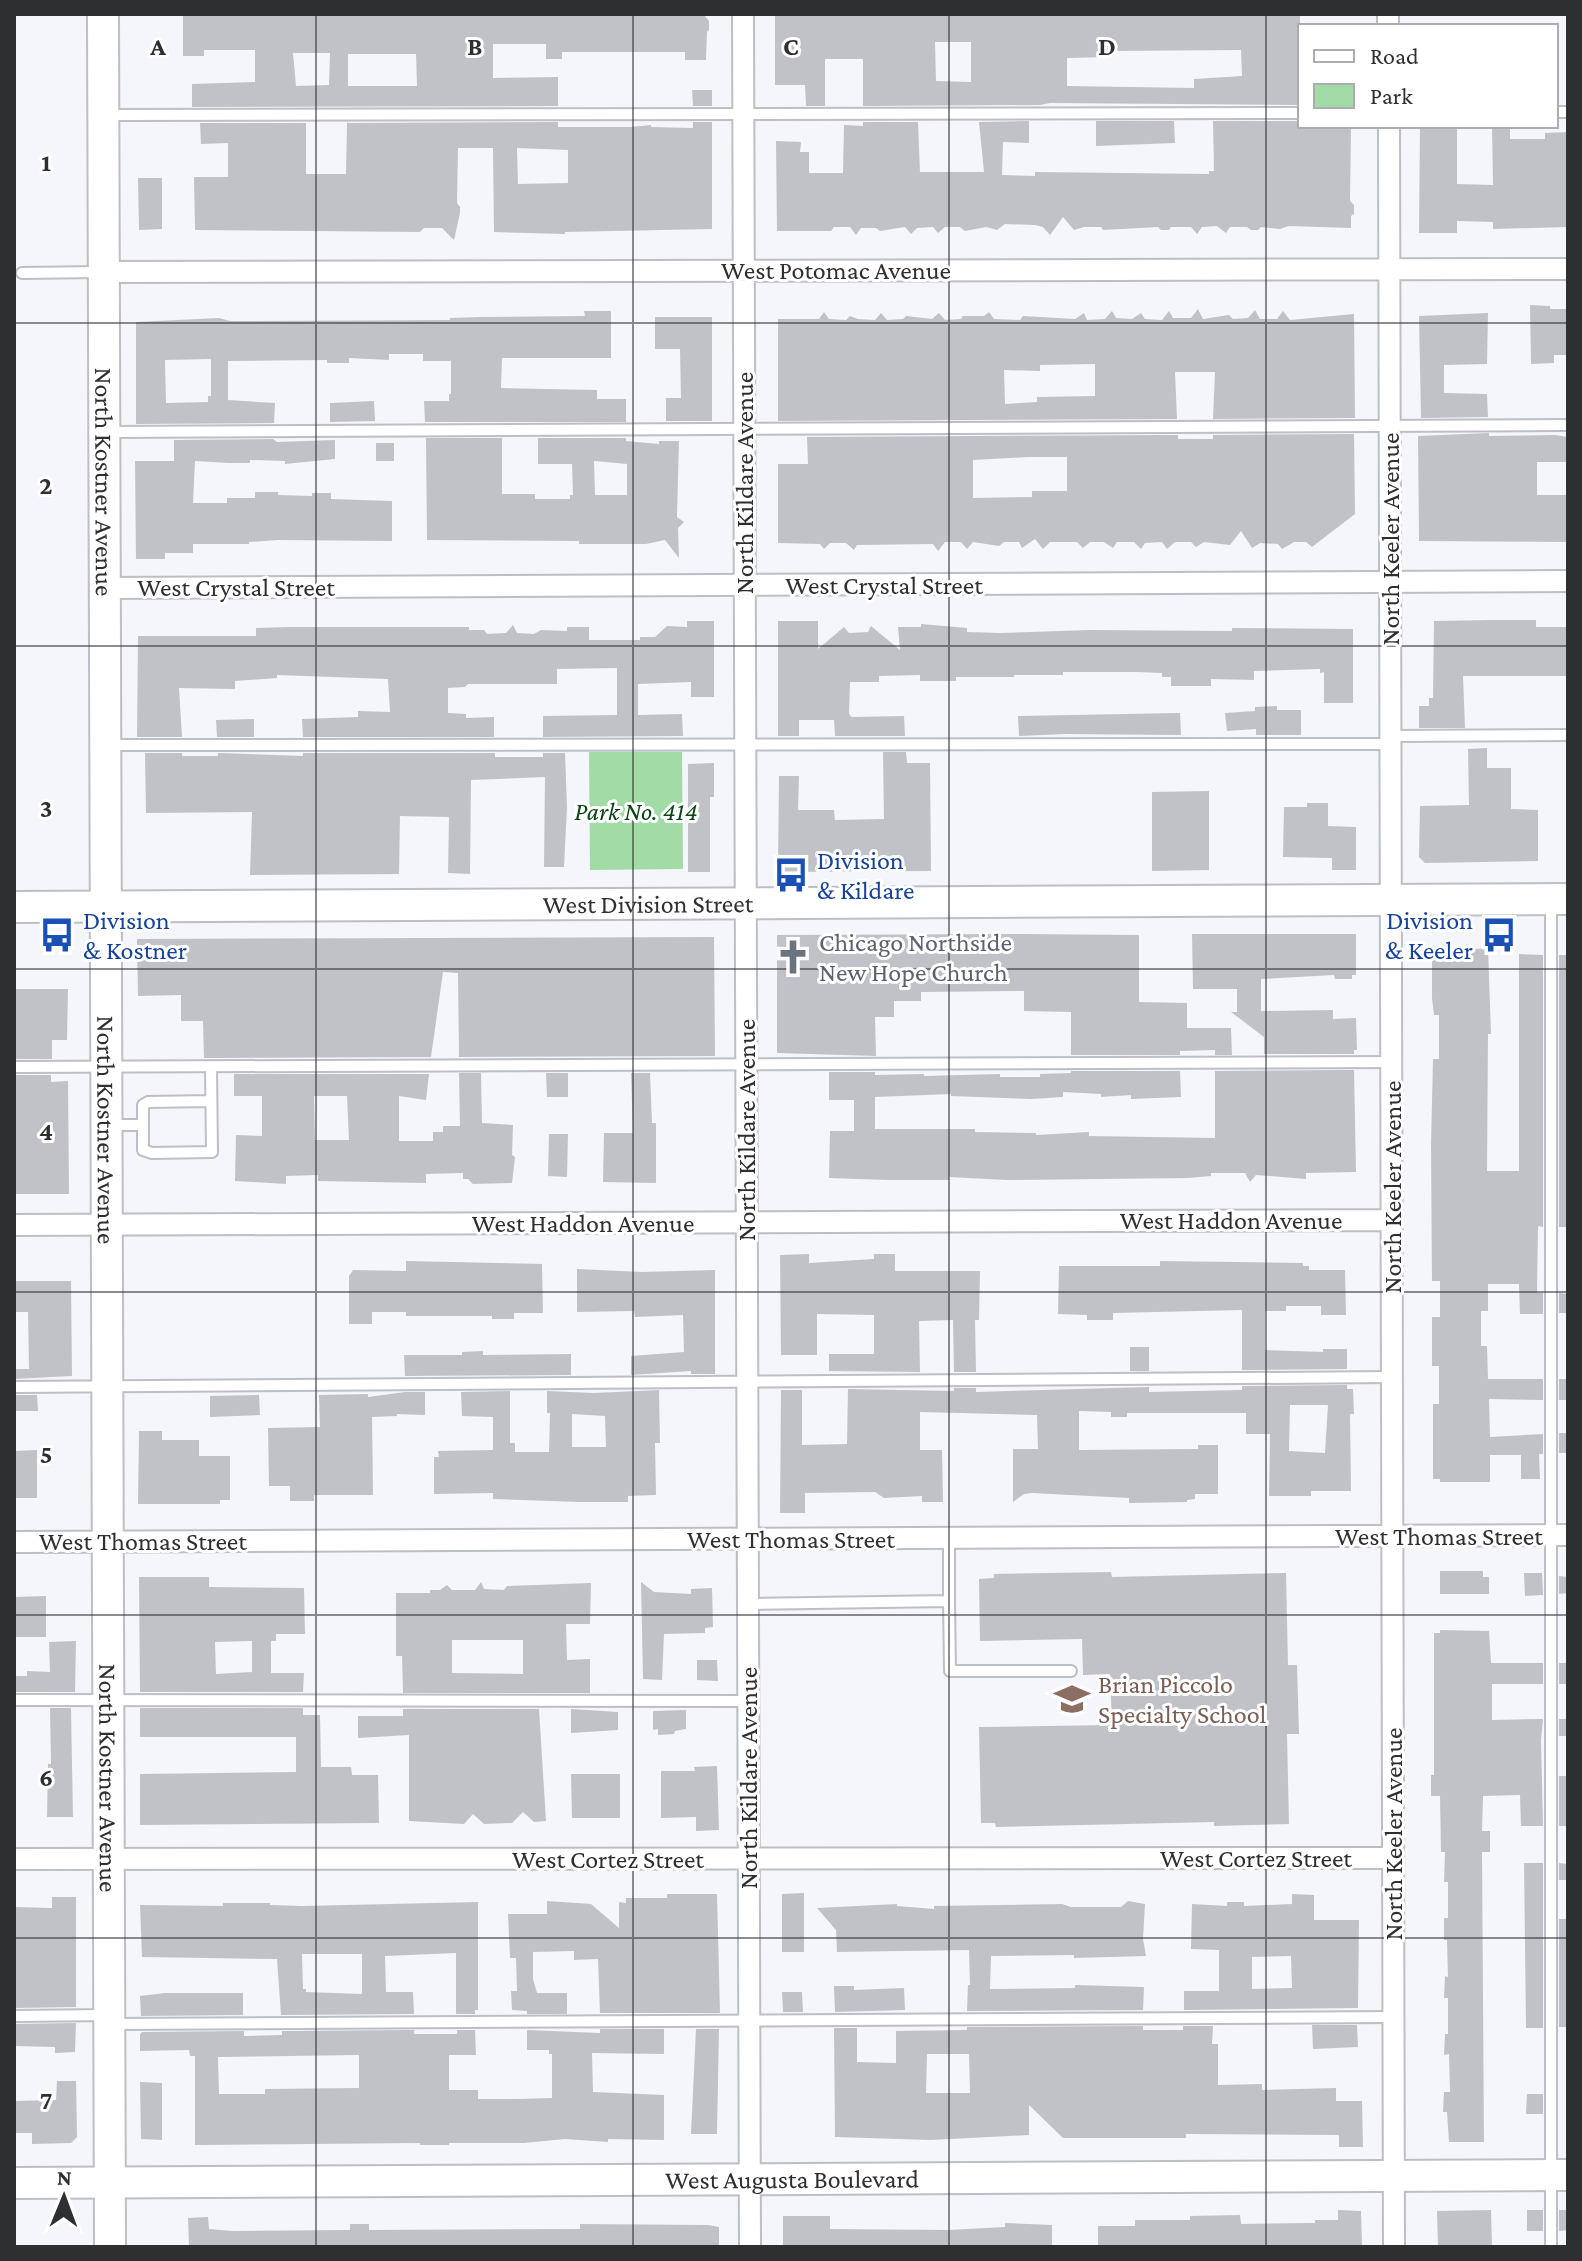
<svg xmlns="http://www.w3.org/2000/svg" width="1582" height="2261" font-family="'Crimson Pro',serif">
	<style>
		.green { fill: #a2dba5 }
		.building { fill: #c0c2c7; fill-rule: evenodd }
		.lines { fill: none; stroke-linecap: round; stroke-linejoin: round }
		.lane-casing { stroke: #bcbfc4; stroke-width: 14 }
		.street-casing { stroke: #bcbfc4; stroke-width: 24 }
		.secondary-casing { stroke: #bcbfc4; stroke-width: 34 }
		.lane { stroke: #fff; stroke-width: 10 }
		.street { stroke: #fff; stroke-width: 20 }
		.secondary { stroke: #fff; stroke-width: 30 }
		.grid { fill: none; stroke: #2e2f31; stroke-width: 2; stroke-opacity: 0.55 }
		.labels { text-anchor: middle; stroke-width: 6; stroke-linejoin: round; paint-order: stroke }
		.street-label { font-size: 26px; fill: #2e2f31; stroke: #fff }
		.park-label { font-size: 26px; font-style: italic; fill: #094415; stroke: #fff }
		.transit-label { font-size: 26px; fill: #164399; stroke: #fff; text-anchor: start }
		.worship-label { font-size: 26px; fill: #5b616d; stroke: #fff; text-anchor: start }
		.education-label { font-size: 26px; fill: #785e54; stroke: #fff; text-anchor: start }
		.grid-label { font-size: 26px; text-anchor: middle; font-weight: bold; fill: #2e2f31; stroke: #fff; stroke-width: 6; stroke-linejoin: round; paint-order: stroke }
	</style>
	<rect width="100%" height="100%" fill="#f4f6fc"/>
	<path class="green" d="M589 752H682L683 869 590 870Z"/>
	<path class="building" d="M183 14H703L709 21V30L707 32 706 60H685V52H562V59H546V44H493V78L558 77V106L192 107V84L255 82V50H204V56H183ZM293 53H330L329 85 296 86ZM348 54H416L417 86H348Z
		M775 14H1300V105L1050 103 1040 105 863 106V59H825V106H806L805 85H775ZM935 42H971V82L936 81ZM1241 50 1242 76 1194 79V88L1067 86V58L1111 57V51Z
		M692 90H712V106H693Z
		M1029 121V143L1003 142 1002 175 1035 176V172L1209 174V171H1214L1213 121H1300V126H1351L1350 201 1354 205V214L1351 216V228L1289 226 1280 229 1261 227 1258 230H1251L1247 227H1230L1226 233 1217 226 1202 227 1197 234 1191 227H1171L1169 230H1161L1158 227 1103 230 1101 227H1084L1074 230 1063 217 1050 235 1043 227 1035 225 1005 224 997 230 986 227 965 231 960 227H945L938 233 933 227 917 228 911 234 905 227 880 231 876 228H861L856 235 850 227H834L831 231H777L776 141 801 142 800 152H809V173H843L844 125 863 126V122H918L920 172H984L979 122Z
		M1096 121H1174L1175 143 1096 146Z
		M558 122V127H631L651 125V127L693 128V122H712V229L565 232V234L494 232 493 148H458L457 203 460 207V213L454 240 442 228H424L420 232 195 230 194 177H228V143L201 144 200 123H306V174H346L347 123ZM517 148 568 150V183L518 184Z
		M1420 126H1457V184L1493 185 1492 126H1510V139H1545V133L1568 132V227L1493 229V222L1457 221V233H1419Z
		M138 178H162V229L139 230Z
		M1530 305 1550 306V309H1568V355H1554V363L1531 364Z
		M1198 309 1203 319 1229 315 1233 319 1248 318 1255 310 1260 319H1277L1283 311 1290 320 1354 314 1355 418 1213 419 1215 372H1175L1177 419 778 421V319H819L824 312 829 319 846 320 850 316 858 319 875 320 881 313 887 320 903 319 906 316 932 319 939 313 945 320 961 319 963 316H984L989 312 994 319 1020 320 1023 316 1075 319 1084 313 1087 320 1105 319 1112 311 1116 318 1132 319 1141 313 1145 319 1162 320 1169 311 1173 318H1191ZM1095 364V396L1037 397V402L1005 404 1004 370 1040 371V365Z
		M584 311H611V358H502L501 388 597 390V399H626V422H425L424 401H449V394H451V361H423V354H389V360L349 358V363H327V360L228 361V400L275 403 274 423 136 424V322L219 318 230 321 450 320V318L481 317 585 316ZM211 359V396H208V402L166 403 165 360Z
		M1488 313 1487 364 1444 365V393L1487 394 1488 417 1421 418 1419 316Z
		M655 317H712V421H666V398H681L680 349H655Z
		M374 401 375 421 330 422V403Z
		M1489 433V436L1555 435 1568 437V462H1537V495H1568V542L1419 541 1418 436Z
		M1354 434 1355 514 1312 547 1306 542H1294L1282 549 1278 544 1260 543 1252 548 1241 531 1230 545 1204 542 1196 547 1191 542H1175L1167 549 1162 542 1145 543 1141 549 1134 542H1117L1113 548 1104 542H1090L1083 548 1077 542H1050L1043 549 1035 539 1022 548 1019 542H1004L999 546 973 542 967 549 961 542H945L938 551 933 544 857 545 854 550 846 543H830L824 549 820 544 778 543V464H808L807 437 1178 435V439H1213V435ZM1028 457H1067V491H1032V497L973 498V460Z
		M426 438H502V494H535V499H570V495H573L572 464H538V438H626V441L659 444V441H679L677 517 684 522 678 528 679 558 665 540 646 544H579V541L427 540ZM594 461 627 464V495H595Z
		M273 439 277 442 335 440V459L285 464V461L250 460V463H230L195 461 193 503H227V498H255V492H278V495L312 496V493H331V499L392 501V541L278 540 249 542V544H193V553H165V559H136L135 461H174V440Z
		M376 443H394V461H376Z
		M1491 620H1536V627H1568V676H1463L1465 728H1419V706H1429V698H1433L1434 621Z
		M687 621H714V697H691V682L638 684V715L682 714 683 736 543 737V716L617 715V668L557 669V684H468L465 687 448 688V713L466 714V718L494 717V737H303L302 719 358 717V711L390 712 388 679 277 675V678L235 681V689L179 688 182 737H137L138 636H256V628L290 627H469V630H484L487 634 506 633 513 625 517 633 534 634 541 630 567 631V627H589V640H640V637H655L667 626 687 627Z
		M778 621H818V649L844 627 849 633 868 632 871 626 900 650 898 627H921V624L967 628V632L1001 633 1090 630 1232 631V628L1353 629V703H1324V672L1320 673V669L1254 671V680L1211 679V686H1171V677H1162V673L1137 672H1063V675H1014V677H956V681H920V675L879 676V682H850L849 714 852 717 904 716 905 736H835L834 720H799V736H778Z
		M1277 706V710H1301V735H1256V729L1227 731 1225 713 1255 711V707Z
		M1180 713 1181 735 1065 734 1019 736 1018 716Z
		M254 719V737H217L216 720Z
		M1487 748V768H1511V809L1538 810V861L1425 863 1419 857 1420 806 1469 805 1468 749Z
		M883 752H906L907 763H930L931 871 783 872 778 867 779 776H799L798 810H834L835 820 884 819Z
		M145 753H182V756H218V753L303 756V753H495V757H543V753H565L567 807 564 867H544L545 777 471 780 470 874 448 873 449 817 400 816 399 874 250 875 252 812 146 813Z
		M714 763V797H710V872H688V764Z
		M1209 791V870L1152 871V792Z
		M1307 803H1328V826L1356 827V870H1332V858L1283 857 1284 807H1307Z
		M1021 934 1139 935V1002L1187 1003V1028H1231L1232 1055H1215V1050L1180 1051V1055H1071V1012L1024 1011V991L921 992V1001H894V1017H875L876 1056 777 1053V935Z
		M1192 934H1356V975H1352V979H1335L1334 975 1261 979V1011L1333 1010V1019L1356 1018 1357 1050H1354V1054H1264V1037L1231 1012H1237V989H1193Z
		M714 937 715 1056 459 1057 458 973 443 972 431 1057 204 1058 203 1021H181V995L138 996 137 939Z
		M1488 948 1491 1034H1488L1487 1171H1519V954L1543 955V1227L1538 1226 1537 1293H1543V1314H1520L1519 1284H1488V1311H1481V1346H1487L1488 1379H1543V1400L1489 1399 1490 1437 1543 1434V1454H1539L1540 1479H1521V1455H1490V1482H1440V1479H1433V1404H1439V1366H1432V1317H1440V1281H1432L1431 1145 1433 1059H1439V1015H1434L1432 998V952Z
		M1559 955H1568V1227H1559Z
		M14 989H68L67 1040H52V1059H14Z
		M1354 1070 1356 1172 1306 1173V1179L1256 1175 1250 1182 1245 1173H1211V1176L1188 1178 1007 1180 949 1177V1180H888L829 1178 830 1131H854V1100H829V1072H875V1075L924 1074V1076L1000 1074V1077H1040V1074L1071 1073V1071H1180L1181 1097 1131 1099V1095L1101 1097V1094L1063 1092V1097L1031 1099 951 1096V1094L875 1097V1129H975V1132L1036 1133V1135L1089 1132V1136L1215 1138V1071Z
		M459 1073H481L482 1123 513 1125 512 1155 515 1157 512 1183 473 1184 468 1179H463V1173L426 1174V1183L318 1181V1175L286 1176V1184L235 1181 236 1135 262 1136V1096H234V1074H429L426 1100 399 1096V1141H433V1132H443V1126H460ZM314 1096H347L349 1140H315Z
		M546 1073H568V1097H547Z
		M631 1073H650L652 1123H656V1183L603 1182 604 1133H633Z
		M14 1075H51V1082L68 1081 69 1194H14Z
		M549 1134H568L567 1177 548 1176Z
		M809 1254V1263L874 1259V1254H895V1271H980L979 1320H975L976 1372H954L953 1320 919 1321 920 1372 829 1371V1354H874V1315L817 1314V1355H781L780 1255Z
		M406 1261 542 1264 543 1313H514V1319H492V1316H406V1312H372V1324H349V1276L353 1270 406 1271Z
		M1160 1261 1303 1263V1266H1309V1270H1345L1346 1315H1321V1306H1286V1311H1265V1350L1323 1352V1349H1347V1369L1242 1370V1310L1113 1313V1320H1087V1315L1058 1314 1059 1266H1160Z
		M577 1269 642 1272 715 1270V1374H691V1371L631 1375V1356L684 1352 683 1315 635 1317 634 1311 577 1312Z
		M14 1281H71L72 1376 14 1379V1369H29L28 1312H14Z
		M1559 1293 1568 1294V1313H1559Z
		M1130 1347H1149V1371H1130Z
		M483 1351V1355L571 1354V1375L405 1376 404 1355H462V1352Z
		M1559 1379H1568V1400H1559Z
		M1347 1385V1389H1353L1354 1414H1350L1351 1491H1311V1496H1269L1270 1434H1246V1413H1127V1417H1111V1412L1079 1411V1450L1198 1449V1445H1218V1494H1195V1499L1187 1500V1502L1129 1503V1498L1032 1493 1024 1494 1013 1502V1449H1038L1037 1415 920 1412V1450H942L943 1502H922V1496L884 1498 875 1492 805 1493V1513H780L781 1390H802V1445L847 1444 848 1389 954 1391V1388H976V1392L1149 1387V1392L1242 1390V1386ZM1290 1405H1328L1325 1453 1289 1451Z
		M659 1390 660 1443H655L656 1495 628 1496V1502H578L493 1499V1493L434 1494V1457H439L438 1451 493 1450V1417L462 1416 461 1392 510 1391V1443H515V1452H549L550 1413H547V1391L594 1393ZM572 1414 605 1416 606 1447H572Z
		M405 1392H425V1415L397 1414V1416L372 1417 373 1495H314V1501H290V1486H269L268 1428 320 1427 319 1395 368 1394V1397Z
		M14 1395H37L38 1411H14Z
		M259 1395 260 1415 210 1417V1396Z
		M139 1431H162V1440H199V1456H230V1500H220V1504H138Z
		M1559 1433H1568V1453H1559Z
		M37 1450V1498H15L14 1451Z
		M1440 1571H1483V1577H1489V1594H1440Z
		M1111 1572 1112 1577 1286 1573 1288 1665H1297L1299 1734H1287L1289 1824 1214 1826V1822L996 1827 995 1823H981L979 1727 1112 1725 1110 1674 1083 1675 1082 1639 980 1641 979 1579 994 1578V1574Z
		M1524 1573H1542L1543 1595 1525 1596Z
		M1559 1576 1568 1577V1593L1559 1594Z
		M139 1577H209V1587L304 1588 305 1634H276V1641H271V1673H304L303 1692H140ZM252 1641V1672L216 1674 215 1642Z
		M481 1582 484 1589 504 1590 507 1586 591 1583 590 1624H566L567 1660 590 1659V1693H403L402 1656H396V1593H430V1590H440L447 1585 452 1590H475ZM452 1640H523V1674L452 1673Z
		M641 1582 654 1592 691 1594V1589L712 1588 713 1627 705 1628V1633L664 1634 662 1680 643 1679Z
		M46 1596V1637H14V1597Z
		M1440 1630 1489 1631 1491 1663H1543V1684H1492V1720L1543 1719 1541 1740 1543 1826H1521L1520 1795 1483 1796 1482 1831H1490V1852H1482L1484 2142H1449L1447 2112H1443L1444 2092H1450L1449 2054 1444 2055 1445 2034H1448V1998H1444L1445 1976 1448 1977 1447 1940H1444V1918H1448V1882H1444L1445 1852H1441L1440 1796H1431V1775H1434V1633H1440Z
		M76 1641 75 1692H14V1676H27V1671L50 1672 49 1642Z
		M697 1660H717L718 1681 697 1680Z
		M1559 1663H1568V1684H1559Z
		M50 1708H71L73 1817H47L48 1764H51Z
		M140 1708H303V1715H320L321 1767H351L352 1775H378L379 1823 140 1825V1774L296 1772V1737H140Z
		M403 1709H539L546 1821 534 1822 523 1812 512 1823 484 1824 473 1814 464 1824 409 1821V1735L358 1738V1716H403Z
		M571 1709 618 1712V1730L571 1733Z
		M686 1710V1729L675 1731 674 1734 658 1735V1729L653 1730V1711Z
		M1559 1719H1568V1736H1559Z
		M717 1766 719 1830 696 1831V1817L661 1818V1771H695L694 1767Z
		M571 1774H620V1818H572Z
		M1559 1776H1568V1826H1559Z
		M1524 1863H1543V2028H1526Z
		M1559 1863 1568 1864V1880H1559Z
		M804 1893V1952H782V1894Z
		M667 1894H717L720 2013H600L598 1959 574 1960V1951L533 1952V1979L537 1993H567V2014H527V2011L512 2010 511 1991H517L516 1958H510L508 1914H547V1901L591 1904 619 1928V1902L626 1903V1898H667Z
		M1292 1894 1314 1895V1920H1359L1358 2008 1184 2010V1991H1219V1950L1191 1949 1192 1904 1227 1906V1902H1244V1906L1292 1904ZM1291 1956 1292 1988 1252 1989V1957Z
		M52 1897H76V2007L14 2008V1907L52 1908Z
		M1128 1901 1145 1904 1143 1939 1146 1956 1074 1958V1955L991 1956 990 1989 1075 1988V1985L1144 1987 1143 2010 967 2011 968 1985H970L969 1950 837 1952 836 1930 817 1908 897 1904V1906L934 1909V1906L1062 1904 1071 1907H1121Z
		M478 1902V2010H475V2014H456V1953L385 1956 386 1992H413L414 2014 281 2015 277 1959 142 1957 140 1905 223 1906V1903H270V1905L302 1906ZM302 1954H362V1994L306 1992V1989H303Z
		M1559 1919H1568V2027H1559Z
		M834 1986H854V1990L904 1988 905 2010 835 2012Z
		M782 1992H802L803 2012H783Z
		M165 1993H243V2015L141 2016 140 1996Z
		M76 2023 75 2052 55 2053V2047L14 2046V2024Z
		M1312 2025H1357L1358 2047 1313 2049Z
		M1143 2026V2030H1183V2026H1213L1212 2044H1218V2085L1262 2084V2090L1336 2088V2101H1362L1363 2147H1339V2135L1186 2134V2138H1063L1029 2105V2135L931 2140 835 2137 834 2028H857V2062L896 2063V2031L967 2030V2027ZM927 2054H969L970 2093H926Z
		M600 2029H664V2054L592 2053 593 2092 664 2095V2140L608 2139V2142L565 2139 524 2143H449V2145H420V2143L195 2145V2056H190L189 2050 140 2051V2034L142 2032 244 2031V2036H248L282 2035V2031L414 2030V2034H457V2030H475L476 2055H449V2090H478V2099H516L552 2098V2054H549V2050H527V2030L600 2033ZM359 2055V2088L265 2089V2094H219L218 2057Z
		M696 2029H719L717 2134H691Z
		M57 2081H76L77 2137 71 2143 32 2144V2133H14V2101L56 2100Z
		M140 2082 162 2083V2140L141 2139Z
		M1527 2094H1543V2114H1526Z
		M1338 2210 1361 2211 1362 2247H1098V2226H1135V2220H1190V2216L1240 2215 1241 2224 1315 2223V2220H1338Z
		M1491 2210 1492 2247H1438L1437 2211Z
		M1527 2210H1543V2231H1527Z
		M1559 2210H1568V2230L1559 2231Z
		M783 2216H830V2229L948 2230 1005 2227V2223L1052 2225V2247H783Z
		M208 2217 209 2229 232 2231 350 2230V2224H369V2230L580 2229V2224L708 2225 719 2227V2247H189L188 2218Z"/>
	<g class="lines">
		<g class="lane-casing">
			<path id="lane" d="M1556 112H1568
				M105 115 1300 113
				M22 273 101 272
				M106 432 1568 425
				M1390 736 1568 735
				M108 745 1390 744
				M14 1067 1391 1062
				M211 1067 212 1152 152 1153 143 1150V1105L148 1102 211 1101
				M111 1125H143
				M14 1387 1392 1377
				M949 1601 950 1671H1071
				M748 1604 949 1601V1538
				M14 1700 748 1701
				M14 2016 108 2015
				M111 2024 1393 2017
				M1551 2247V901"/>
		</g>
		<g class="street-casing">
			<path id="street" d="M743 14 750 2247
				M1388 14V26
				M1389 126 1394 2247
				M103 272 1568 269
				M104 588 1568 581
				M14 1225 1392 1220
				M14 1542 1568 1535
				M14 1859 1393 1858"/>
		</g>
		<g class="secondary-casing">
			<g id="secondary">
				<path id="s1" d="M103 14 110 2247"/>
				<path id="s2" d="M14 907 1568 899"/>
				<path id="s3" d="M14 2183 1568 2175"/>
			</g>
		</g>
		<use href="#lane" class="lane"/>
		<use href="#street" class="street"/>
		<use href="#secondary" class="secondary"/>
	</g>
	<path class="grid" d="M316 14V2247M633 14V2247M949 14V2247M1266 14V2247M14 323H1568M14 646H1568M14 969H1568M14 1292H1568M14 1615H1568M14 1938H1568"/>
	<defs>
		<g id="bus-bare" transform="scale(2.76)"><path d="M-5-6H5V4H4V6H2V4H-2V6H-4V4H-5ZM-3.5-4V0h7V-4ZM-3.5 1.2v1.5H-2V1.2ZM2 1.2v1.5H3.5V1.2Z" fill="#1a4fb4" stroke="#fff" stroke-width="2.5" paint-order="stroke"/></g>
		<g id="church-bare" transform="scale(2.76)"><path d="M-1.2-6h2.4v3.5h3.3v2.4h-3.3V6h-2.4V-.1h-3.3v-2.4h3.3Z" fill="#6b7280" stroke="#fff" stroke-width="2.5" paint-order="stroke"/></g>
		<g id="school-bare" transform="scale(2.76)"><path d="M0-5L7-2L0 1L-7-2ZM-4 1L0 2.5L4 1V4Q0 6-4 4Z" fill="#8d6e63" stroke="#fff" stroke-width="2.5" paint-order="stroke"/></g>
	</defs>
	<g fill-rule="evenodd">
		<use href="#bus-bare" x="791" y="875"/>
		<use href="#bus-bare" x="57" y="935"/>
		<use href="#bus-bare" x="1499" y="935"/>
		<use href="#church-bare" x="793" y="957"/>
		<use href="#school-bare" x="1072" y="1699"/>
	</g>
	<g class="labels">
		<g class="street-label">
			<text x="836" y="279">West Potomac Avenue</text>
			<text dy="9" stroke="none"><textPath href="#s1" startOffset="468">North Kostner Avenue</textPath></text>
			<text transform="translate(744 483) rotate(-90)" y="9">North Kildare Avenue</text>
			<text transform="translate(1390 539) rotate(-90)" y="9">North Keeler Avenue</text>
			<text x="884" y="594">West Crystal Street</text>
			<text x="236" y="596">West Crystal Street</text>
			<text dy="9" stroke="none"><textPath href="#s2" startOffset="634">West Division Street</textPath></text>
			<text transform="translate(746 1130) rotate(-90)" y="9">North Kildare Avenue</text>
			<text dy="9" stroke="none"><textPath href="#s1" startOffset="1116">North Kostner Avenue</textPath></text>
			<text transform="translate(1392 1187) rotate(-90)" y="9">North Keeler Avenue</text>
			<text x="1231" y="1229">West Haddon Avenue</text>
			<text x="583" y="1232">West Haddon Avenue</text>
			<text x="1439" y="1545">West Thomas Street</text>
			<text x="791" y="1548">West Thomas Street</text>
			<text x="143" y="1550">West Thomas Street</text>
			<text dy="9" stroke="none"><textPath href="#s1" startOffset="1764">North Kostner Avenue</textPath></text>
			<text transform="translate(748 1778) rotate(-90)" y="9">North Kildare Avenue</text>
			<text transform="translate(1393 1834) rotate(-90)" y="9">North Keeler Avenue</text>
			<text x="1256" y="1867">West Cortez Street</text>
			<text x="608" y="1868">West Cortez Street</text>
			<text dy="9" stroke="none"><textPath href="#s3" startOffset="778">West Augusta Boulevard</textPath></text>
		</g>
		<g class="park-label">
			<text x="636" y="820">Park No. 414</text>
		</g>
		<g class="transit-label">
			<text x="817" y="869">Division<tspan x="817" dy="30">&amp; Kildare</tspan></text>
			<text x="83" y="929">Division<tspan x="83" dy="30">&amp; Kostner</tspan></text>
			<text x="1473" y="929" text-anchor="end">Division<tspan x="1473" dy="30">&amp; Keeler</tspan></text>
		</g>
		<g class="worship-label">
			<text x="819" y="951">Chicago Northside<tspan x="819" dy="30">New Hope Church</tspan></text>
		</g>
		<g class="education-label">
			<text x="1098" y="1693">Brian Piccolo<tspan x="1098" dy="30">Specialty School</tspan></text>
		</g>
	</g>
	<g class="grid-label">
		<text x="158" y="55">A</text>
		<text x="475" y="55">B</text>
		<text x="791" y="55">C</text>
		<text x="1107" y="55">D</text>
		<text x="46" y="171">1</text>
		<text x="46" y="494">2</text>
		<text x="46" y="817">3</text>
		<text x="46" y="1140">4</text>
		<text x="46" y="1463">5</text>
		<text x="46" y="1786">6</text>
		<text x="46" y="2109">7</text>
	</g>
	<rect width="1582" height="2261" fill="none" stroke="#2e2f31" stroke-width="32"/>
	<rect x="1298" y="24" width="260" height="104" fill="#ffffff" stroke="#abacad" stroke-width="2"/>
	<rect x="1314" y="50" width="40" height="12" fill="#ffffff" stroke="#abacad" stroke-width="2"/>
	<text x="1370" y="64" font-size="24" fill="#2e2f31">Road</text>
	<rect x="1314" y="84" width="40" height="24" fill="#a2dba5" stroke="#abacad" stroke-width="2"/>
	<text x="1370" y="104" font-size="24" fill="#2e2f31">Park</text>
	<g transform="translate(64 2197) rotate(1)" stroke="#ffffff" stroke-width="6" paint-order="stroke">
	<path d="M0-6L14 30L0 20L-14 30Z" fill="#2e2f31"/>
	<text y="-12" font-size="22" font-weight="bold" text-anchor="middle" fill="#2e2f31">N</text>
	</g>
</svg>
